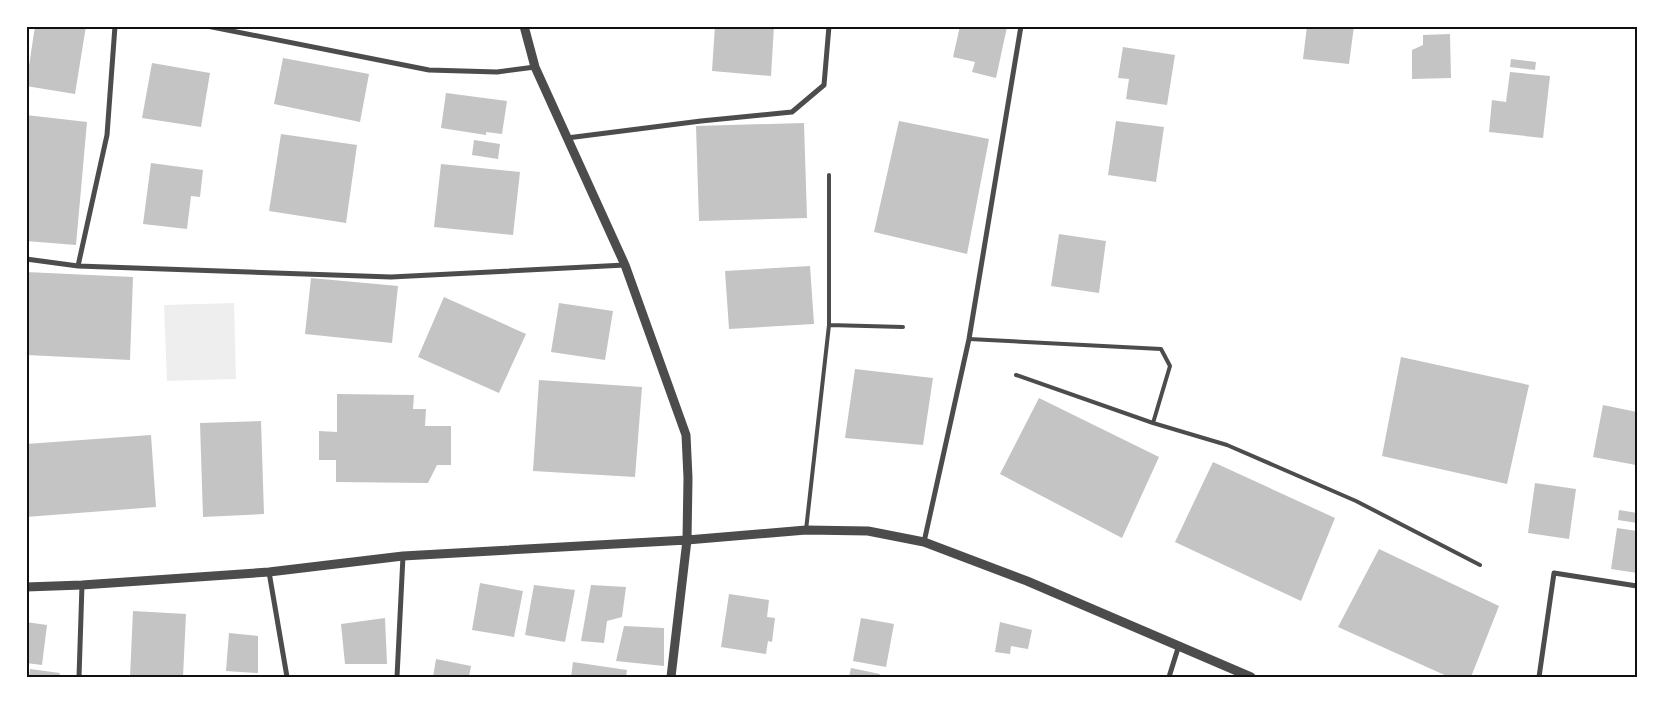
<svg xmlns="http://www.w3.org/2000/svg" width="1663" height="703" font-family="'Roboto Serif',serif">
	<style>
		.green { fill: #eee }
		.building { fill: #c4c4c4 }
		.lines { fill: none; stroke-linecap: round; stroke-linejoin: round }
		.service { stroke: #4c4c4c; stroke-width: 4 }
		.minor { stroke: #4c4c4c; stroke-width: 5 }
		.tertiary { stroke: #4c4c4c; stroke-width: 9 }
		.neatline { fill: none; stroke: #111; stroke-width: 2 }
	</style>
	<rect width="100%" height="100%" fill="#fff"/>
	<path class="green" d="M234 303 236 379 167 381 164 305Z"/>
	<path class="building" d="M35 26H86L75 94 26 86Z
		M715 26H774L771 76 712 71Z
		M960 26 1007 27 996 78 972 72 975 62 953 57Z
		M1307 26H1354L1349 64 1303 59Z
		M1450 34 1451 78 1412 79V50L1423 45V35Z
		M1123 47 1175 55 1167 105 1126 99 1129 79 1118 78Z
		M283 58 369 74 360 122 274 104Z
		M1511 59 1536 62 1535 70 1510 67Z
		M152 63 210 73 201 127 142 118Z
		M1510 72 1550 76 1543 138 1489 132 1492 100 1506 102Z
		M446 93 507 101 502 134 486 132V135L441 128Z
		M26 115 87 122 76 245 26 241Z
		M899 121 989 139 967 254 874 232Z
		M1116 121 1164 127 1156 182 1108 175Z
		M804 123 807 218 699 221 696 126Z
		M281 134 357 145 346 223 269 211Z
		M474 140 500 144 498 159 472 155Z
		M151 163 203 170 200 197 191 196 187 229 143 224Z
		M441 164 520 172 513 235 434 227Z
		M1059 234 1106 241 1099 293 1051 286Z
		M810 266 814 324 729 329 725 271Z
		M26 272 133 277 130 360 26 355Z
		M311 278 398 286 392 343 305 334Z
		M444 297 526 334 499 393 418 357Z
		M559 303 613 311 605 360 551 352Z
		M1401 357 1529 385 1507 484 1382 456Z
		M855 369 933 378 923 445 845 438Z
		M539 380 642 387 635 477 533 471Z
		M337 394 414 395 413 409H426L425 426H451V465H437L428 483 336 482V460H319V431L337 432Z
		M1039 398 1159 457 1122 538 1000 474Z
		M1603 405 1637 412 1636 465 1593 457Z
		M261 421 264 514 203 517 200 423Z
		M151 435 156 507 26 517V444Z
		M1213 462 1335 518 1301 601 1175 542Z
		M1535 483 1576 489 1569 539 1528 533Z
		M1619 510 1637 513V523L1618 520Z
		M1617 528 1637 531V573L1611 569Z
		M1379 549 1499 606 1471 677H1449L1338 627Z
		M480 583 523 591 514 637 472 630Z
		M534 585 575 590 565 642 525 635Z
		M591 585 626 587 622 617 607 621 604 643 581 641Z
		M729 594 769 600 767 617 775 618 772 642 768 641 766 654 721 647Z
		M133 611 186 614 183 677H130Z
		M385 618 387 664H345L341 624Z
		M861 618 894 624 886 667 853 661Z
		M26 622 47 625 42 665 26 663Z
		M1000 622 1032 630 1028 649 1011 646 1010 654 995 652Z
		M624 626 664 628V666L616 661Z
		M229 633 258 636V673L226 671Z
		M436 659 471 666 469 677H433Z
		M573 662 627 670 626 677H571Z
		M851 668 880 674 879 677H849Z
		M30 669 60 673 59 677H29Z"/>
	<g class="lines">
		<path class="service" d="M829 325 903 327
			M969 339 1161 349 1170 366 1153 423
			M1016 375 1153 423 1227 445 1356 501 1480 565
			M806 530 829 325V175"/>
		<path class="minor" d="M207 26 429 70 497 72 535 67
			M567 138 701 121 792 112 824 85 829 26
			M26 259 78 266 391 277 625 265
			M78 266 107 135 115 26
			M924 542 969 339 1021 26
			M269 572 287 677
			M79 677 82 585
			M397 677 403 556
			M1169 677 1179 645
			M1539 677 1554 573 1637 586"/>
		<path class="tertiary" d="M524 26 535 67 625 265 686 435 688 478 687 540 671 677
			M26 587 82 585 269 572 403 556 687 540 806 530 868 531 924 542 1027 581 1251 677"/>
	</g>
	<rect width="1663" height="703" fill="none" stroke="#ffffff" stroke-width="55"/>
	<rect x="28" y="28" width="1608" height="648" class="neatline"/>
</svg>
